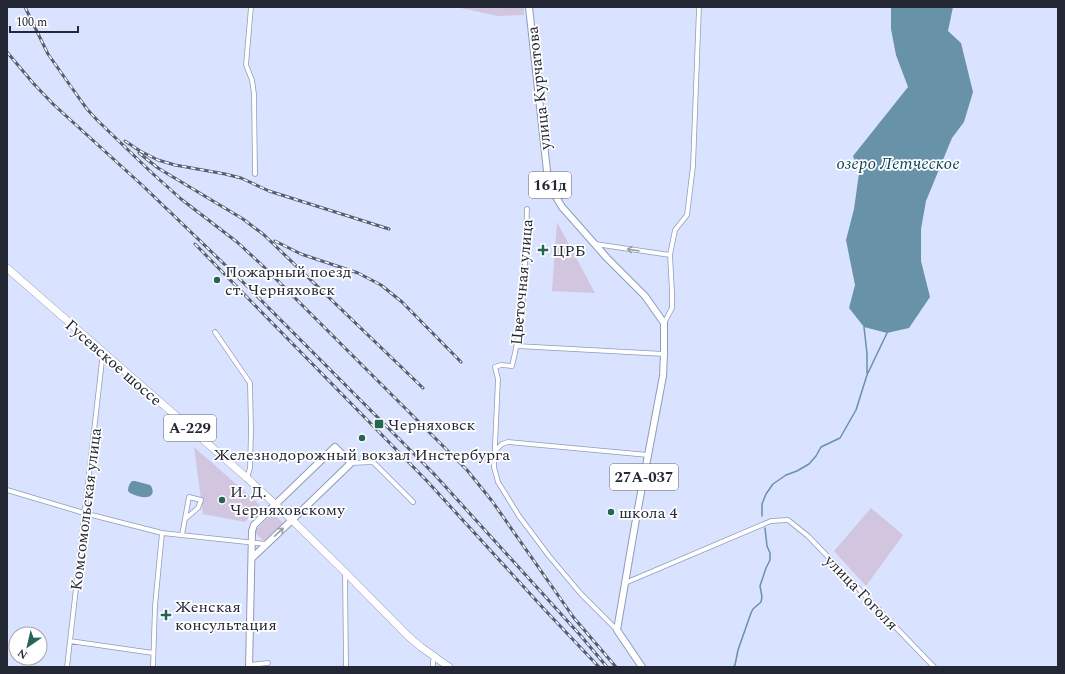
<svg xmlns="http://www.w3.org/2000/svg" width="1065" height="674" font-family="Spectral,serif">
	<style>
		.green { fill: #d2c5df }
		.water { fill: #6892a7 }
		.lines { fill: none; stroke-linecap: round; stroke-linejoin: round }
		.stream { stroke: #6892a7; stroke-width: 1.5 }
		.minor-casing { stroke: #909bbb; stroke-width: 5.5 }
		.primary-casing { stroke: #909bbb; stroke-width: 8 }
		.trunk-casing { stroke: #909bbb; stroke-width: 8 }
		.minor { stroke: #fff; stroke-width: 4 }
		.primary { stroke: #fff; stroke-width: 6 }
		.trunk { stroke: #fff; stroke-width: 7 }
		.rail-casing { stroke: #575d6e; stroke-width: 3 }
		.rail { stroke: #fff; stroke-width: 1.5; stroke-dasharray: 4.5; stroke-linecap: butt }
		.oneway { stroke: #9c9ea4 }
		.poi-dot { fill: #246554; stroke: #fff; stroke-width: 1.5 }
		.labels { text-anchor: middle; stroke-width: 3.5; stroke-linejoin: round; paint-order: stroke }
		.shield { fill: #fff; stroke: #666872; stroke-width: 1 }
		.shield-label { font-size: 15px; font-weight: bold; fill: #242835 }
		.street-label { font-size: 16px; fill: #242835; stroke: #fff }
		.poi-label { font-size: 16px; fill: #242835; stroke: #fff; text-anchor: start }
		.water-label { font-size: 17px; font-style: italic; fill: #0a455c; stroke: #fff }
	</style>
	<rect width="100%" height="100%" fill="#d9e3ff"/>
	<path class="green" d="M456 7H524V15L498 16Z
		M557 222 595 293 552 291Z
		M194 447 260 505 245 522 203 514Z
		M871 508 903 535 866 586 834 551Z
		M273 513 283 523 264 541 254 532Z"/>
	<path class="water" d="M891 7H953L948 31 961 43 973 92 964 122 952 138 926 201 921 229V261L930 297 909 328 887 333 864 327 849 308 855 285 846 240 854 209 859 173 853 156 908 87 896 55 891 29Z
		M132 481H135L150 485C154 489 154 497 146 497 141 498 135 495 130 493L128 491C128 487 129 484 132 481Z"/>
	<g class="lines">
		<path class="stream" d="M864 327 867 354V373
			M762 516V504L766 494 773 484 786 475 797 471 809 464 816 456 821 447 840 438 856 410 867 375 887 333
			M733 667 735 665 738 650 751 613 753 609 761 602 762 597 760 586 766 568 770 560V553L767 546 765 528"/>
		<g class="minor-casing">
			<path id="minor" d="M251 7 246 65 252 80 254 94 255 174
				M527 209C525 262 525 315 512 366L501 365 495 367 498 379 494 467 498 482 519 516 549 556 581 594 617 630
				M595 244 670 255
				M664 323 672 308V292L670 255 675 230 687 215 693 166 699 7
				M215 332 250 383 251 430 250 468 247 478
				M517 346 664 354
				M496 450 502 444 508 442 648 455
				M351 463 373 462 413 502
				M7 490 84 513 162 533 266 544
				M182 535 189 497 201 500 198 508 185 519
				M345 572 346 667
				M625 583 771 521 788 520 808 536 934 667
				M70 641 153 653
				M249 665 268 663
				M67 667 103 352
				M153 667 155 606 162 533
				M433 667V661L435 657"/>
		</g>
		<g class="primary-casing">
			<path id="primary" d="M529 7 547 171 552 190 562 207 607 258 645 296 664 323V354L663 376 636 519 617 630 642 667
				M249 667 252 531 254 525 335 447 351 463 292 520 252 558"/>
		</g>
		<g class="trunk-casing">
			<path id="trunk" d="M7 268 247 478 292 520 345 572 408 636 421 647 449 667"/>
		</g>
		<use href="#minor" class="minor"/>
		<use href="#primary" class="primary"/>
		<use href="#trunk" class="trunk"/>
		<g class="rail-casing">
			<path id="rail" d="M25 7 48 54 79 98 87 109 98 121 152 173 181 199 237 242 263 266 467 470 492 501 574 618 616 667
				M7 52 33 83 53 104 143 186 247 286 434 474 581 636 607 667
				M125 141 140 151 158 160 175 165 225 174 241 178 269 191 389 229
				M139 153 158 168 243 219 263 234 423 388
				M275 241 301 254 358 273 381 285 402 302 461 362
				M195 244 427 481 544 609 599 667"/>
		</g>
		<use href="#rail" class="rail"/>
	</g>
	<defs><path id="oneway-shaft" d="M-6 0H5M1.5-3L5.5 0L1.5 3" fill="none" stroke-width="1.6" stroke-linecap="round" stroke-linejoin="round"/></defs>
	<g class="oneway">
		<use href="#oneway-shaft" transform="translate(633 250) rotate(-172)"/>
		<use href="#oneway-shaft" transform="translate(279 532) rotate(-43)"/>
	</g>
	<g class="poi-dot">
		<path d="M541 244h4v4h4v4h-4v4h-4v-4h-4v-4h4z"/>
		<circle cx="217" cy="280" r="4"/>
		<rect x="374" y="419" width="10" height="10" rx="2"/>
		<circle cx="362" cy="438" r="4"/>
		<circle cx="222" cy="500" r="4"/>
		<circle cx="611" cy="512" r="4"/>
		<path d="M164 609h4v4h4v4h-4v4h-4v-4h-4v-4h4z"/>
	</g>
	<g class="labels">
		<g class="shield">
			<rect x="529" y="172" width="42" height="26" rx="3"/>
			<rect x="164" y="415" width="52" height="26" rx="3"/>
			<rect x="610" y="464" width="68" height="26" rx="3"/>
		</g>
		<g class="shield-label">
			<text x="550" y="190">161д</text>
			<text x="190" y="433">А-229</text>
			<text x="644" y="482">27А-037</text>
		</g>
		<g class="street-label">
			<text transform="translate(538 88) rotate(-96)" y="6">улица Курчатова</text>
			<text transform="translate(521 282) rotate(-85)" y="6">Цветочная улица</text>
			<text transform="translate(114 362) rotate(41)" y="6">Гусевское шоссе</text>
			<text transform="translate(85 509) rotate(-83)" y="6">Комсомольская улица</text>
			<text transform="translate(862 592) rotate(46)" y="6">улица Гоголя</text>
		</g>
		<g class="poi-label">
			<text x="552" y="256">ЦРБ</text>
			<text x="225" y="277">Пожарный поезд<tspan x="225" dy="18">ст. Черняховск</tspan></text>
			<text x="388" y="430">Черняховск</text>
			<text x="362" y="460" text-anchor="middle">Железнодорожный вокзал Инстербурга</text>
			<text x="230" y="497">И. Д.<tspan x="230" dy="18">Черняховскому</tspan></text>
			<text x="619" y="518">школа 4</text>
			<text x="175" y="612">Женская<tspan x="175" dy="18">консультация</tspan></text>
		</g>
		<g class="water-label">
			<text x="898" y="169">озеро Летческое</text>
		</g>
	</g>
	<rect width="1065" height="674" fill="none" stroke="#242835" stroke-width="16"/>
	<g transform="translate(28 646) rotate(214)"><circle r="19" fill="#ffffff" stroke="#a7a9ae"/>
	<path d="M0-3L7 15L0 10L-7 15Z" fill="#246554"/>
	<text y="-6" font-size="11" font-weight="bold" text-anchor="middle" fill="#242835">N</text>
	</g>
	<path d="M10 26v6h68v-6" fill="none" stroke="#242835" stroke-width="2"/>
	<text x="16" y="26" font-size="12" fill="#242835" stroke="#ffffff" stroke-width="3" paint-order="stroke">100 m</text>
</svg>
